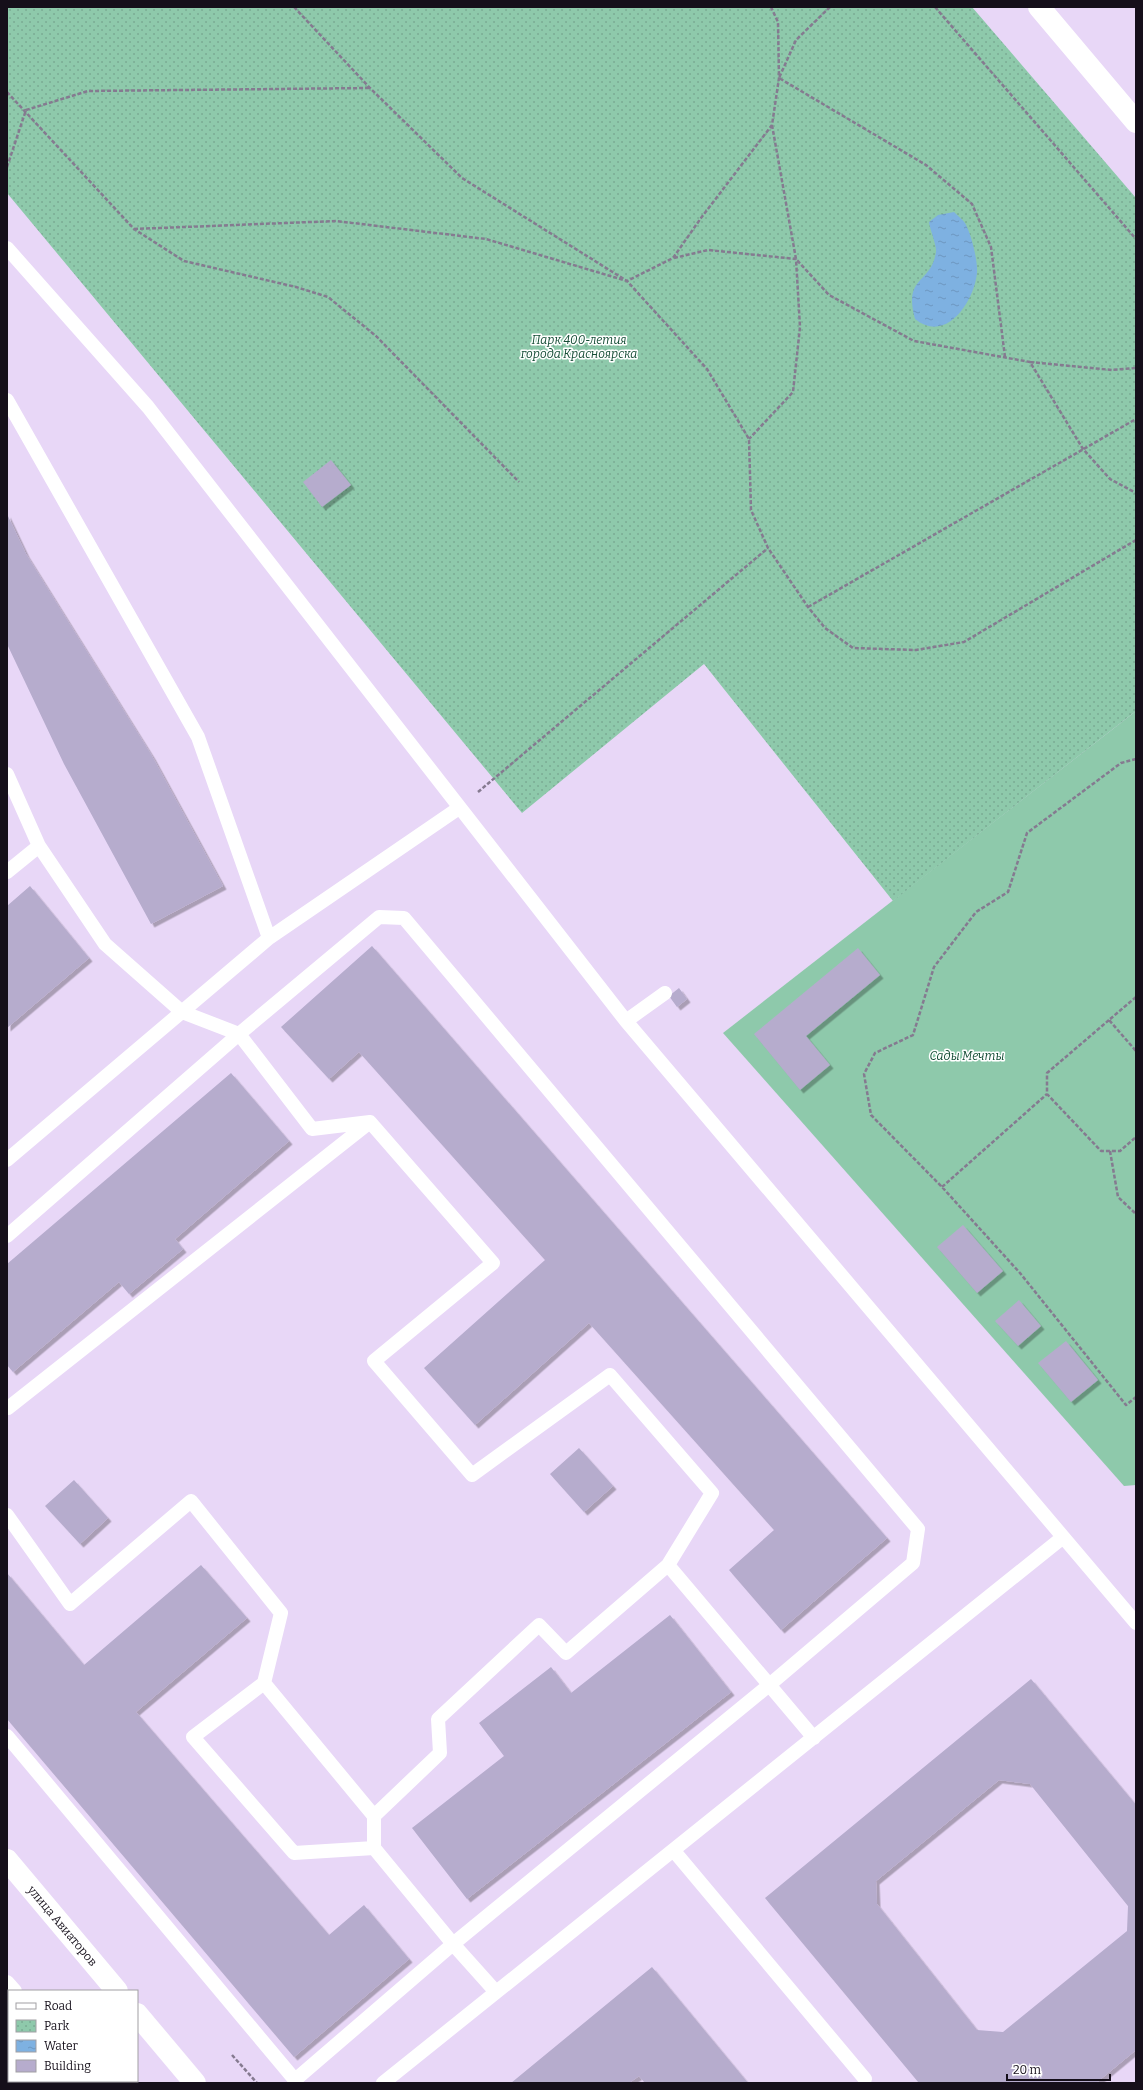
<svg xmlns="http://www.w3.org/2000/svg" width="1143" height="2090" font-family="Bitter,serif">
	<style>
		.green { fill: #8ec9ab }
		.park { fill: url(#park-dots) }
		.water { fill: url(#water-ripples) }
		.building { fill: #b6accd; fill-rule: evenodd; filter: url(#shadow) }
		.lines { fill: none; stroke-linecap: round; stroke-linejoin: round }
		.path { stroke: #857a90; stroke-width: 2.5; stroke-dasharray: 4 2; stroke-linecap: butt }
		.service { stroke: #fff; stroke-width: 14 }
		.minor { stroke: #fff; stroke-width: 22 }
		.primary { stroke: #fff; stroke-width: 22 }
		.labels { text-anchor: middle; stroke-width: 3; stroke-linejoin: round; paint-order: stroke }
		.park-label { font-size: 12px; font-style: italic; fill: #134c34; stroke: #fff }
		.street-label { font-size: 12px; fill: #150f1a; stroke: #fff }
	</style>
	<defs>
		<pattern id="park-dots" width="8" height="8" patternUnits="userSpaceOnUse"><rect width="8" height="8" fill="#8ec9ab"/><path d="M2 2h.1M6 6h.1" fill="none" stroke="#7aab93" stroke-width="1.8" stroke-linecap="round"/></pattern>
		<pattern id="water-ripples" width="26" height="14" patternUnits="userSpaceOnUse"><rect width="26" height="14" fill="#7eb1e1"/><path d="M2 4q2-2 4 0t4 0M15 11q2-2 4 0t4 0" fill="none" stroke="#6c97c0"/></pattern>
		<filter id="shadow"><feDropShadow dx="3.5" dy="3.5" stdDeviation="0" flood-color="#0004"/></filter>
	</defs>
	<rect width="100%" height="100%" fill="#e8d7f7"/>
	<path class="green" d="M1136 711V1485L1124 1486 723 1033Z"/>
	<path class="park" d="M7 7H972L1136 198V711L893 901 704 664 522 813 7 193Z"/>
	<path class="water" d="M954 212C957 215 962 219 965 223 971 233 978 261 977 273 974 302 946 344 915 319 903 275 931 285 936 252 937 246 930 230 929 222L938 215Z"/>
	<path class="building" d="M331 460 351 485 322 507 303 482Z
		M7 514 26 554 152 756 223 886 151 924 64 764 7 644Z
		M30 886 89 958 7 1028V906Z
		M372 946 887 1538 781 1630 729 1570 774 1530 589 1323 475 1425 424 1368 545 1260 359 1052 329 1079 281 1027Z
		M858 948 880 975 806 1036 830 1065 800 1090 754 1034Z
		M679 988 687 999 677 1007 669 996Z
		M231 1073 289 1141 175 1239 183 1249 129 1294 119 1282 13 1372 7 1365V1264Z
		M963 1225 1003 1271 977 1293 937 1247Z
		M1019 1300 1041 1326 1018 1346 995 1321Z
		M1066 1341 1098 1380 1071 1402 1038 1363Z
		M579 1448 613 1486 584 1512 550 1474Z
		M74 1480 108 1518 80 1544 45 1506Z
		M201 1565 247 1618 136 1712 329 1935 364 1905 409 1959 294 2057 7 1719V1573L84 1665Z
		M670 1615 731 1692 467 1899 412 1828 504 1756 479 1723 551 1667 571 1693Z
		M1031 1679 1136 1805V2050L1096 2083H919L765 1898ZM999 1780 1030 1784 1128 1906 1127 1931 1003 2032 977 2030 877 1904 876 1881Z
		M652 1967 748 2083H645L639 2076 629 2083H511Z"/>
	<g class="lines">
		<path class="path" d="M294 7 370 88 462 178 627 281 707 369 749 439 751 510 768 548 808 607 825 628 853 648 916 650 964 642 1136 540
			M830 7 796 40 779 78 926 165 972 204 991 247 1005 357
			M935 7 1136 239
			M7 92 134 229 184 261 296 287 328 297 376 336 519 482
			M772 125 796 259 829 295 914 341 1030 362 1083 449 1110 479 1136 493
			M7 167 26 110 88 91 369 88
			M134 229 336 221 486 239 627 281 673 258 701 218 772 125 779 78 778 22 771 7
			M674 258 708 250 796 259 800 327 793 392 749 439
			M1030 362 1112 370 1136 368
			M808 607 1136 419
			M1136 759 1121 763 1027 833 1008 892 976 912 934 967 913 1035 875 1053 864 1074 871 1115 942 1187 1020 1273 1126 1405 1136 1397
			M478 792 768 548
			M1136 997 1109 1020 1136 1051
			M1109 1020 1047 1073V1094L1101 1151H1120L1136 1137
			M1110 1151 1118 1197 1136 1214
			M942 1187 1047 1094
			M232 2055 257 2083"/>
		<path class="service" d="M7 248 148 407 626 1021 1136 1623
			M7 400 198 737 269 938
			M7 774 39 846 105 944 182 1012 239 1034 312 1129 370 1122 493 1263 374 1361 472 1475 610 1375 712 1493 668 1565 814 1738
			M7 872 39 846
			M626 1021 665 993
			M7 1160 269 938 459 808
			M7 1236 239 1034 379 917 404 918 918 1529 913 1563 768 1686 453 1944 295 2080 7 1736
			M8 1408 370 1122
			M7 1515 70 1604 191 1501 281 1613 264 1683 193 1737 294 1853 374 1848 453 1944 496 1992
			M264 1683 374 1816
			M374 1848V1816L440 1753 438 1719 539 1625 566 1653 668 1565
			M674 1851 865 2079
			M7 1982 15 1991
			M7 2081 9 2079
			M90 2081 92 2083
			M383 2083 1062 1538"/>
		<path class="minor" d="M1039 7 1136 122"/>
		<g class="primary">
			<path id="s1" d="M7 1860 117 1991"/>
			<path d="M137 2014 195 2083"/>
		</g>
	</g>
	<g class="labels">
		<g class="park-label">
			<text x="579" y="344">Парк 400-летия<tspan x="579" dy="14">города Красноярска</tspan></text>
			<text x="967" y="1060">Сады Мечты</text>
		</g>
		<g class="street-label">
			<text dy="4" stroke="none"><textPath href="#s1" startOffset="86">улица Авиаторов</textPath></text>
		</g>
	</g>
	<rect width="1143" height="2090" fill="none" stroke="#150f1a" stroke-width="16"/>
	<rect x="8" y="1990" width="130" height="92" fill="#ffffff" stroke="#a19fa3"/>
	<rect x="16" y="2003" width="20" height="6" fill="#ffffff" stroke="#a19fa3"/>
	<text x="44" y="2010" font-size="12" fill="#150f1a">Road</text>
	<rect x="16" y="2020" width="20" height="12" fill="url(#park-dots)" stroke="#a19fa3"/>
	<text x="44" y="2030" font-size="12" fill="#150f1a">Park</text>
	<rect x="16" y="2040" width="20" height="12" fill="url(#water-ripples)" stroke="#a19fa3"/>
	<text x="44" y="2050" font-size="12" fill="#150f1a">Water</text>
	<rect x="16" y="2060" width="20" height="12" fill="#b6accd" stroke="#a19fa3"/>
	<text x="44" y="2070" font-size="12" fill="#150f1a">Building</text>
	<path d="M1007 2074v6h103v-6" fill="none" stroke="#150f1a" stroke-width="2"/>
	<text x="1013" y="2074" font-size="12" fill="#150f1a" stroke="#ffffff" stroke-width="3" paint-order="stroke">20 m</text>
</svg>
